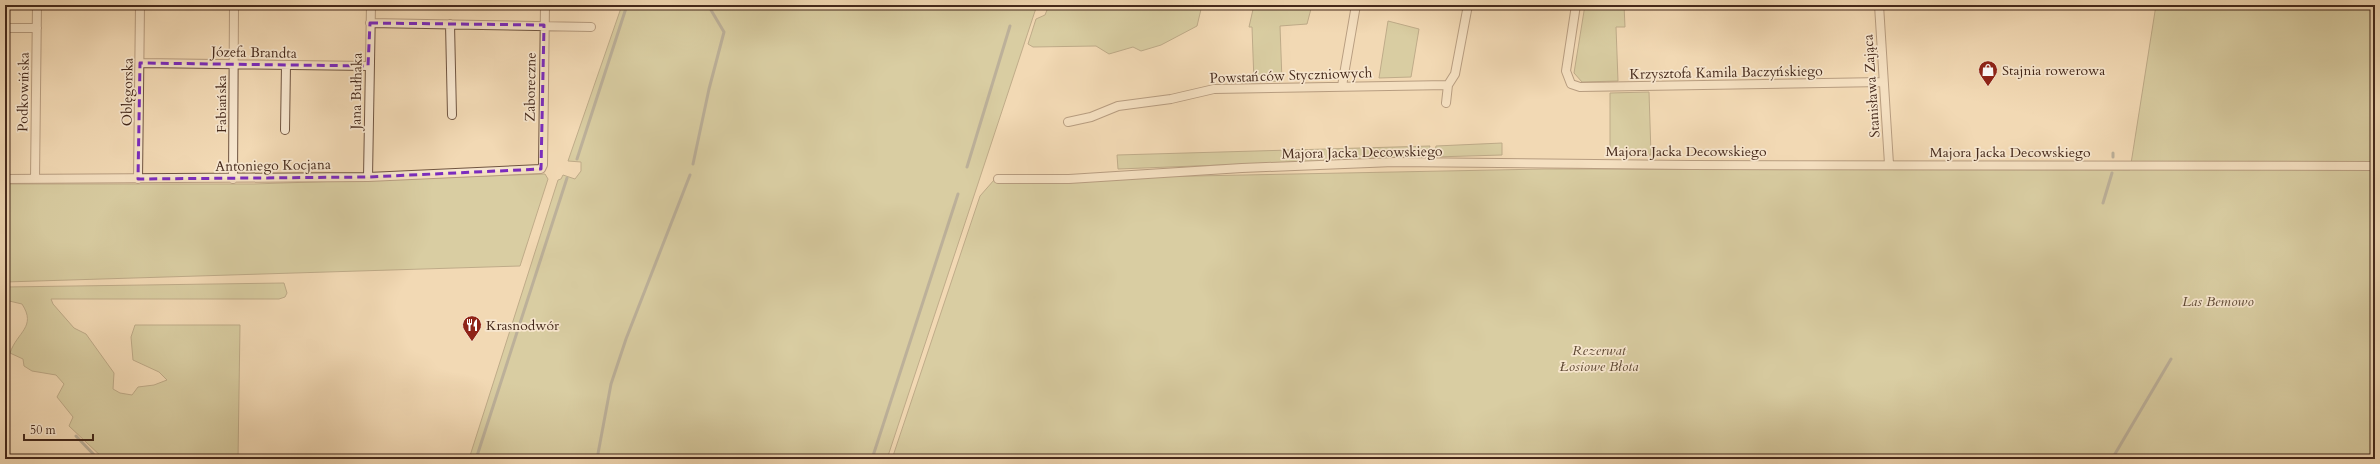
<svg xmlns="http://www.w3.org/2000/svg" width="2380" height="464" font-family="Cardo,serif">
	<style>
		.green { fill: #bbbf8c; stroke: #807454 }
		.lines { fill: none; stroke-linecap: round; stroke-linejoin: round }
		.stream { stroke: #7b7f79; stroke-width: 3 }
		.street-casing { stroke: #705541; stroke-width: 10 }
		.street { stroke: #f7e6ce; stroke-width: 8 }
		.marked { fill: none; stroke: #7b2cbf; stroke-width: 3; stroke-dasharray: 8 5; stroke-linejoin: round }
		.labels { text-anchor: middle; stroke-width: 3.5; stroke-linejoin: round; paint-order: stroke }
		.street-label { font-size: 14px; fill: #45291b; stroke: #f7e6ce }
		.poi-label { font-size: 14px; fill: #45291b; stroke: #f7e6ce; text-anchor: start }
		.park-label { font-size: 14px; font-style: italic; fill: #5d4732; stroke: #f7e6ce }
	</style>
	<rect width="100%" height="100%" fill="#f2d9b4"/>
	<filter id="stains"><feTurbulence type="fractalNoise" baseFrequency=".005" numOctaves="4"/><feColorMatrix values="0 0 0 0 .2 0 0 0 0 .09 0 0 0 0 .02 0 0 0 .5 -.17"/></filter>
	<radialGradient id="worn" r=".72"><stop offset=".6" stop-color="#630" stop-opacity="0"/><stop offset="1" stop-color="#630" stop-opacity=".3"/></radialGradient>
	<path class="green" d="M622 5H1037L887 459H469L558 180 561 179 563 175 575 179 581 171V162L568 161Z
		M1049 5H1202L1197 26 1161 45 1141 51 1133 47 1109 54 1096 46 1033 47 1028 44 1036 19 1045 15Z
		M1254 5H1312L1307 24 1280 26 1282 81 1254 82 1252 27H1249Z
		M1585 5H1624L1625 27H1616L1618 81 1582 82 1574 73Z
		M2156 5H2375V459H892L980 196 994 180 1545 169 2130 170Z
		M1388 21 1419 29 1411 77 1379 78Z
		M1649 92 1651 155H1610V93Z
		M1502 143V155L1434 157 1436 146Z
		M1430 146 1427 157 1118 169 1117 155Z
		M545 174 548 179 520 266 5 282V184H254Z
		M284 283 287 293 285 297 279 299H51L53 304 74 328 86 334 114 373 113 389 120 393 132 395 138 387 154 385 167 380 159 372 133 360 131 337 135 325H240L238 459H104L69 426 73 417 57 397 64 384 56 375 32 371 24 366 23 359 10 353C17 332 37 327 22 304L5 300V287Z"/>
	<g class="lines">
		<path class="stream" d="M2113 157V153
			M577 159 627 5
			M693 164 709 89 724 32 708 5
			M967 167 1010 26
			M2103 203 2112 173
			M76 436 98 459
			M476 459 567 178
			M597 459 611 384 626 339 690 175
			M872 459 958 194
			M2112 459 2171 359"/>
		<g class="street-casing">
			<path id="street" d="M1576 5 1566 71 1571 84 1580 87 1883 82
				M1879 5 1889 164
				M370 23 591 27
				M450 24 452 115
				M5 28H37
				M140 63 368 66
				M1342 86 1356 5
				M1446 103 1448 85 1455 74 1468 5
				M1068 122 1091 117 1118 106 1171 99 1214 89 1448 85
				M285 130 286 65
				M368 177 371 5
				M5 179 368 177 541 169 543 165 545 5
				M35 179 37 5
				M138 179 140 5
				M233 179 234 5
				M998 179H1069L1242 168 1394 162 1690 165 2375 166"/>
		</g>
		<use href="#street" class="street"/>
	</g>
	<path d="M0 0H2380V464H0ZM370 23 544 25 541 169 368 177 138 179 140 63 368 66Z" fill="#f2d9b4" fill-opacity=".55" fill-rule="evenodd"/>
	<path class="marked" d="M370 23 544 25 541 169 368 177 138 179 140 63 368 66Z"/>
	<defs>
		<g id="shop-pin" transform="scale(1)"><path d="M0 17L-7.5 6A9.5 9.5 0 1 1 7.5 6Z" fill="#8f2418" stroke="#f7e6ce"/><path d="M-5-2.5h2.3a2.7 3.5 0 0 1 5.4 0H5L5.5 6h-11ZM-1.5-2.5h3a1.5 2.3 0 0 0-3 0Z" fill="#fff"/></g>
		<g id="restaurant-pin" transform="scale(1)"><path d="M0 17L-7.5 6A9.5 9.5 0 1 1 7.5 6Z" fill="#8f2418" stroke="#f7e6ce"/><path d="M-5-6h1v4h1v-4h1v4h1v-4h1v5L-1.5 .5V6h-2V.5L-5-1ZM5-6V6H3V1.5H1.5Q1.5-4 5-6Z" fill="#fff"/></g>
	</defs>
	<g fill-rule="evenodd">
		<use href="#shop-pin" x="1988" y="70"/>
		<use href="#restaurant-pin" x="472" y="325"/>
	</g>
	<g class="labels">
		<g class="street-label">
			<text transform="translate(254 52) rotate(1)" y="5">Józefa Brandta</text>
			<text transform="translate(1726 72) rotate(-1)" y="5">Krzysztofa Kamila Baczyńskiego</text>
			<text transform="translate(1291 75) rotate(-2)" y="5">Powstańców Styczniowych</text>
			<text transform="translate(1871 86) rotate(-94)" y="5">Stanisława Zająca</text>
			<text transform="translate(530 87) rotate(-89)" y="5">Zaboreczne</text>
			<text transform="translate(356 91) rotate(-89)" y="5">Jana Bułhaka</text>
			<text transform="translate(23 92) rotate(-89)" y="5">Podkowińska</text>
			<text transform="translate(127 92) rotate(-89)" y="5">Oblęgorska</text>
			<text transform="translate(221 104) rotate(-90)" y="5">Fabiańska</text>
			<text x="1686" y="156">Majora Jacka Decowskiego</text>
			<text transform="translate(1362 152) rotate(-1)" y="5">Majora Jacka Decowskiego</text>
			<text x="2010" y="157">Majora Jacka Decowskiego</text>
			<text transform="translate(273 165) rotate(-1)" y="5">Antoniego Kocjana</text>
		</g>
		<g class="poi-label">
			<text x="2002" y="75">Stajnia rowerowa</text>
			<text x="486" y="330">Krasnodwór</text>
		</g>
		<g class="park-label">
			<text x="2218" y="306">Las Bemowo</text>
			<text x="1599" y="355">Rezerwat<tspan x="1599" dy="16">Łosiowe Błota</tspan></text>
		</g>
	</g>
	<rect width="2380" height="464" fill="none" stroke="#f2d9b4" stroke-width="20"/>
	<rect x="6" y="6" width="2368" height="452" fill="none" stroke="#45291b" stroke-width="2"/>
	<rect x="10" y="10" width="2360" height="444" fill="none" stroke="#45291b"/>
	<path d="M24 434v6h69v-6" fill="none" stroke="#45291b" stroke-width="2"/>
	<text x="30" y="434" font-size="12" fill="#45291b" stroke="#f7e6ce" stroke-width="3" paint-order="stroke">50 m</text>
	<rect width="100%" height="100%" filter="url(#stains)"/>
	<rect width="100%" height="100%" fill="url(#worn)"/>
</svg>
